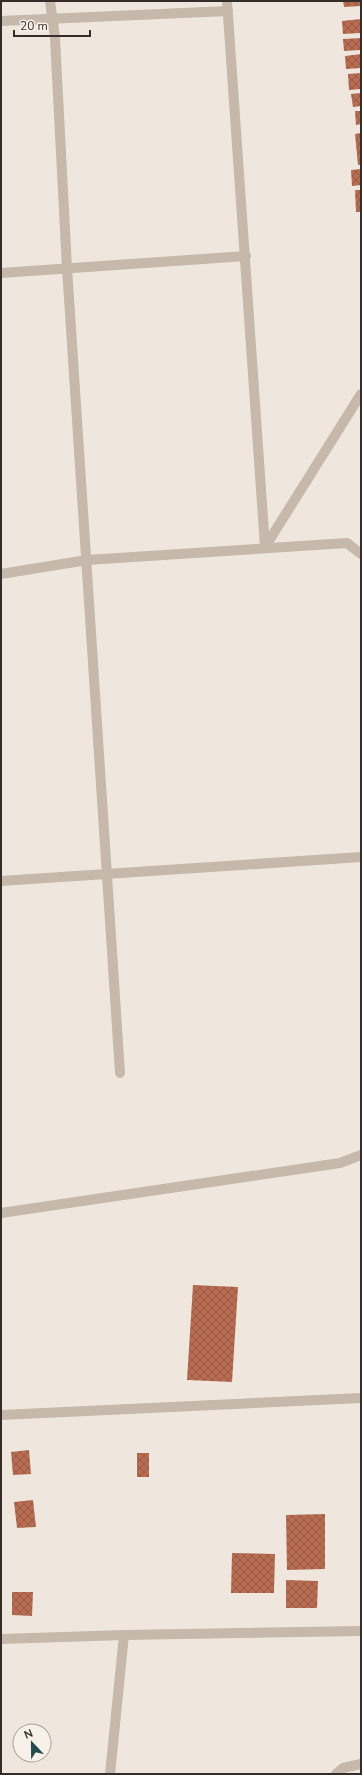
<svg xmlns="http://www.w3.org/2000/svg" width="362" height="1775" font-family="'Nunito Sans',sans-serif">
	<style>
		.building { fill: url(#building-cross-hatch) }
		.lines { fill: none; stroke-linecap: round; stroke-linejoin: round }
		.minor { stroke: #c6b8ab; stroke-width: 10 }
	</style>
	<defs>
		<pattern id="building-cross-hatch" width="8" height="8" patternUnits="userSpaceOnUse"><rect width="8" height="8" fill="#b86d53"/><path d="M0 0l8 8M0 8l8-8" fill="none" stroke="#965a45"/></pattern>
	</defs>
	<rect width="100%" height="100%" fill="#efe7dd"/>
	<path class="building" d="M343 1H361V6L344 7Z
		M361 19V33L343 34 342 21Z
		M361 38V50L344 51 343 39Z
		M361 54V68L346 69 345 56Z
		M361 73V89L349 90 348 74Z
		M361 93V106L353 107 351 94Z
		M355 111H361V124L356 125Z
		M361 133V165H358L355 134Z
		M361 169V185L352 186 351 170Z
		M355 190H361V212H356Z
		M193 1285 238 1287 232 1382 187 1380Z
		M29 1450 31 1474 13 1475 11 1452Z
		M137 1453H149V1477H137Z
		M33 1500 36 1527 17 1528 14 1502Z
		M325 1514V1569L287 1570 286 1515Z
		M232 1553 275 1554 274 1593H231Z
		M286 1580 318 1581 317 1608H286Z
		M12 1592H33L32 1616 12 1615Z"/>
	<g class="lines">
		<path class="minor" d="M50 1 55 38 67 268 120 1073
			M227 1 265 547
			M1 21 228 11
			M1 273 246 256
			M265 547 361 394
			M1 574 87 560 347 543 361 554
			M1 881 361 857
			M1 1213 340 1163 361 1155
			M1 1415 361 1398
			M1 1639 124 1635 361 1631
			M110 1774 124 1635
			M336 1774 343 1768 361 1764"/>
	</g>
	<rect width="362" height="1775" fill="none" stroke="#352d29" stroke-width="4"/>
	<g transform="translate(32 1743) rotate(338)"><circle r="19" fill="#f7f1e9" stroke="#a9a39c"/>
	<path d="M0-3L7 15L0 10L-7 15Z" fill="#234d51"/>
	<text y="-6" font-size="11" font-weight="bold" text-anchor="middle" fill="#352d29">N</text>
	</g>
	<path d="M14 30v6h76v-6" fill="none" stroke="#352d29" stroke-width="2"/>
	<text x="20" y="30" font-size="12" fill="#352d29" stroke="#f7f1e9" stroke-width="3" paint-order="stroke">20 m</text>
</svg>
